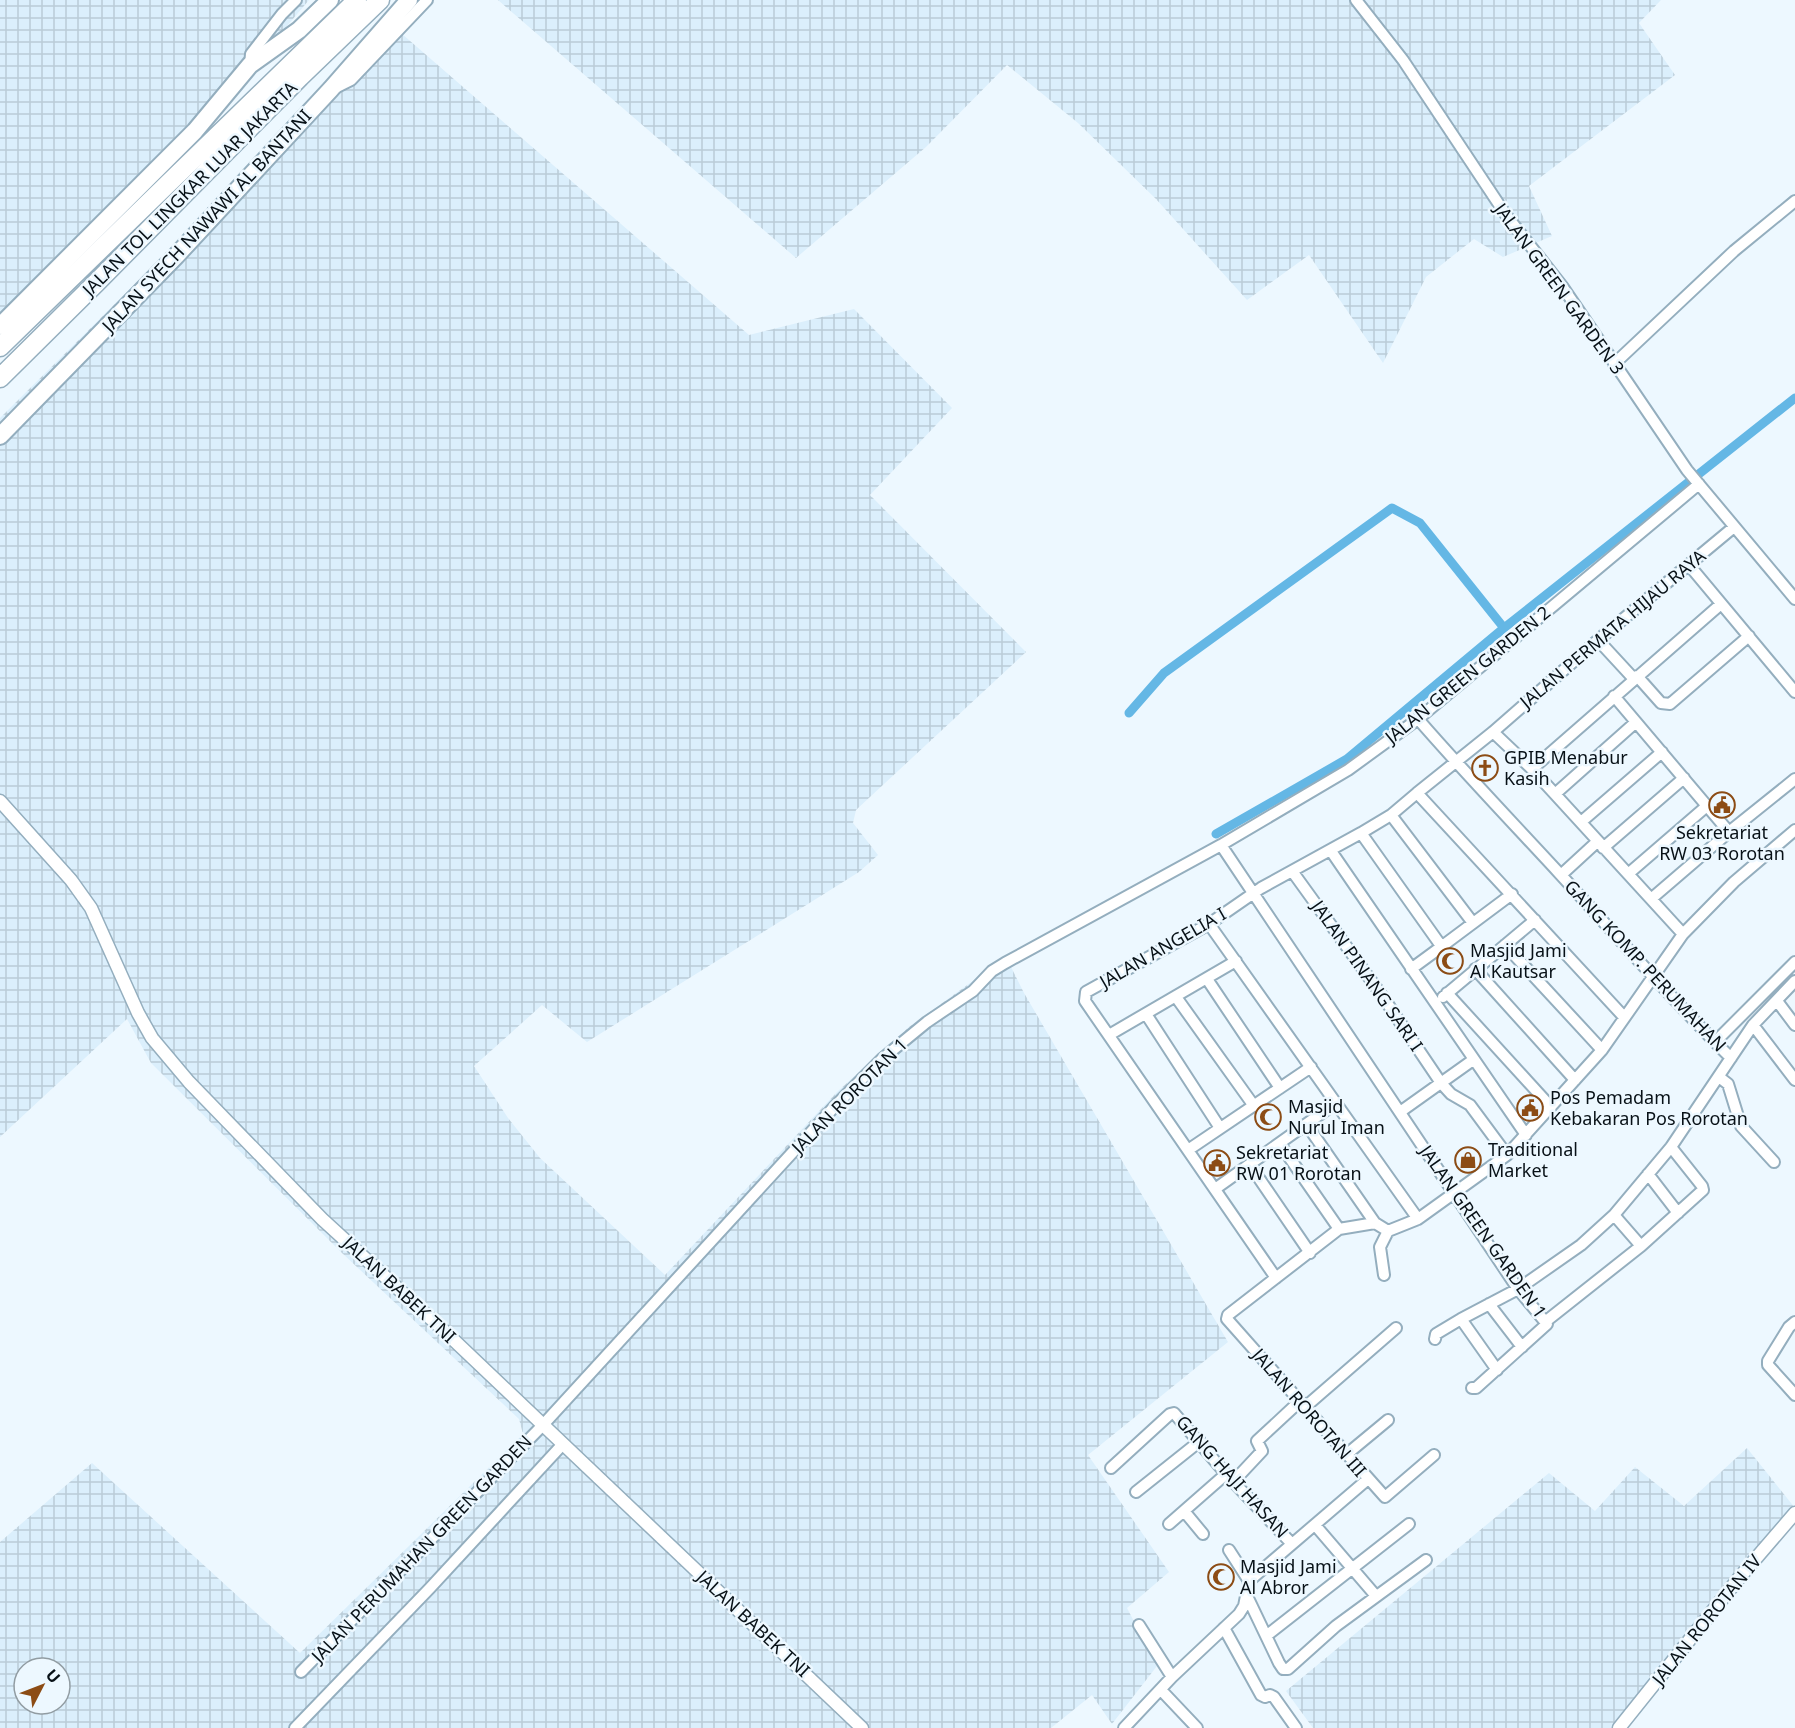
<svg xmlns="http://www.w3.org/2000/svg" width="1795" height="1728" font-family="'Noto Sans',sans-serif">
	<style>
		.industrial { fill: url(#industrial-grid); fill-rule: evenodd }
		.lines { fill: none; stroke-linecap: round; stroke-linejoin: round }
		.canal { stroke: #64b7e5; stroke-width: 9 }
		.minor-casing { stroke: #94aebe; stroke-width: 14 }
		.tertiary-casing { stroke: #94aebe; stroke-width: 15 }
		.trunk-casing { stroke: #94aebe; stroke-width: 20 }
		.motorway-casing { stroke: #94aebe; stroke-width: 21 }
		.minor { stroke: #fff; stroke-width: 10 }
		.tertiary { stroke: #fff; stroke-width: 12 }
		.trunk { stroke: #fff; stroke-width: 16 }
		.motorway { stroke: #fff; stroke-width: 18 }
		.labels { text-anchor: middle; stroke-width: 5; stroke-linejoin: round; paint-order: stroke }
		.street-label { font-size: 18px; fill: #081117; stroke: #edf8ff }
		.poi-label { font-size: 18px; fill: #081117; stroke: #edf8ff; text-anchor: start }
	</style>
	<defs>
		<pattern id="industrial-grid" width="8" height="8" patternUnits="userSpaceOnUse" patternTransform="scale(1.5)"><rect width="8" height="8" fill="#dbeffc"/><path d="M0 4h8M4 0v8" fill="none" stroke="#baccd7"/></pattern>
	</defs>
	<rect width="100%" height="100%" fill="#edf8ff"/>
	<path class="industrial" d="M0 0H309L158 178 0 341Z
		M498 0H1661L1639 23 1675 75 1529 186 1552 236 1503 257 1474 239 1426 277 1383 363 1309 255 1247 300 1156 199 1078 123 1007 65 926 147 796 258Z
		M394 27 749 335 854 309 952 408 870 495 1026 652 856 810 853 823 878 855 859 872 587 1042 542 1005 474 1066 508 1118 540 1158 665 1275 838 1091 909 1027 1006 957 1024 993 1228 1342 1088 1455 1169 1572 1127 1608 1157 1666 1112 1724 1092 1695 1051 1728H0V1542L92 1463 300 1653 523 1434 519 1419 342 1253 151 1063 127 1019 0 1137V418ZM24 1668H60V1704H24Z
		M1747 1448 1795 1508 1622 1728H1313L1286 1691 1549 1473 1595 1511 1635 1467 1684 1506Z"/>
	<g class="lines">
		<path class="canal" d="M1129 713 1164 673 1392 508 1420 523 1504 628 1795 398
			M1216 834 1347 759 1504 628"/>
		<g class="minor-casing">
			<path id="minor" d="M1356 0 1403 60 1506 215 1562 286 1687 470 1795 599
				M250 65 251 54 282 14 296 0
				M337 87 351 80 427 0
				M1614 364 1734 251 1795 201
				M1689 565 1795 692
				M1598 640 1634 679
				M1637 676 1661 703 1670 704 1749 636
				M1614 696 1729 832
				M1418 719C1464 772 1512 822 1560 874 1617 936 1671 999 1731 1058
				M1493 732 1532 769 1683 934
				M1532 769 1721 604
				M1417 793 1493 732 1598 640 1734 527
				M1555 794 1636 722
				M1391 815 1473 923
				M1581 822 1662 752
				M1361 833 1439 943 1441 947 1411 969
				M1221 845 1518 1289 1547 1324 1476 1388H1472
				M1603 848 1684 778
				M1331 851 1526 1135
				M1292 871 1383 997 1441 1083 1451 1094 1470 1105 1507 1155
				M1628 874 1708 805
				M1561 875 1598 841
				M1651 899 1729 832 1795 779
				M1209 924 1418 1219
				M1505 945 1602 1050
				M1441 947 1512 894
				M1475 969 1575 1080
				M1207 979 1280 1088
				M1447 993 1551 1107
				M1176 997 1254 1106
				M1443 997 1535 920
				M1777 1001 1795 1025
				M1146 1014 1220 1128
				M1753 1025 1795 1080
				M1109 1035 1236 961
				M1715 1042 1795 962
				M1719 1077 1728 1084 1741 1126 1774 1162
				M1400 1112 1473 1060
				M1307 1125 1375 1223
				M1280 1144 1339 1229
				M1188 1150 1311 1067
				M1250 1165 1310 1253
				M1648 1174 1678 1213
				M1215 1189 1336 1103
				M1388 1231 1418 1219 1507 1155 1602 1050 1683 934 1734 882 1795 830
				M1388 1231 1375 1223 1339 1229 1228 1315 1227 1319 1385 1497 1434 1455
				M1641 1246 1703 1190 1702 1186 1671 1147
				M1384 1275 1380 1247 1388 1231
				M1276 1278 1085 1001 1086 992 1209 924 1261 888 1361 833 1391 815 1417 793 1624 1017
				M1489 1304 1522 1347
				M1461 1319 1497 1370
				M1545 1322 1641 1246 1614 1215
				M1795 1322 1789 1327 1768 1361V1365L1795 1395
				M1435 1339 1436 1334 1461 1319 1518 1289 1581 1245 1614 1215 1671 1147 1753 1025 1795 981
				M1304 1408 1396 1328
				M1347 1454 1388 1420
				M1111 1468 1170 1414 1174 1413 1226 1474 1292 1544
				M1233 1482 1262 1451 1257 1441 1299 1402
				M1136 1492 1200 1441
				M1184 1511 1203 1534
				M1169 1524 1226 1474
				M1315 1525 1376 1596
				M1229 1550 1249 1581
				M1246 1594 1279 1663 1283 1669H1288L1336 1626 1426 1560
				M1139 1625 1172 1677
				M1224 1628 1261 1695 1265 1697 1270 1695 1274 1697 1296 1728
				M1266 1636 1409 1524
				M301 1672 542 1426 835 1106 882 1059 927 1022 973 991 992 971 1005 963 1221 845 1348 770 1418 719 1699 484
				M1161 1690 1197 1728
				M295 1728 430 1588 562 1445
				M1124 1728 1172 1677 1239 1614 1244 1606 1249 1581 1368 1479"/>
		</g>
		<g class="tertiary-casing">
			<path id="tertiary" d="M0 801 71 880 91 908 138 1013 152 1038 189 1082 322 1219 440 1327 862 1728
				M1619 1728 1739 1578 1795 1513"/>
		</g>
		<g class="trunk-casing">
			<path id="trunk" d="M0 326 195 131 250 65 299 30 330 0
				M0 436 176 256 331 89 409 0"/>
		</g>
		<g class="motorway-casing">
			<path id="motorway" d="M0 347 357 0
				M0 378 96 283 300 77 380 0"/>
		</g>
		<use href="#minor" class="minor"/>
		<use href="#tertiary" class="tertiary"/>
		<use href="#trunk" class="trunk"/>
		<use href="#motorway" class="motorway"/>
	</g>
	<defs>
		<g id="church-ring" transform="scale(1.35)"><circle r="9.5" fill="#edf8ff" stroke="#8c4c15" stroke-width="1.5"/><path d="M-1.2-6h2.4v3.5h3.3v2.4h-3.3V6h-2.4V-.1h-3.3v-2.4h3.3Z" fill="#8c4c15"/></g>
		<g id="civic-ring" transform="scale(1.35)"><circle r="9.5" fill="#edf8ff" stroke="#8c4c15" stroke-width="1.5"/><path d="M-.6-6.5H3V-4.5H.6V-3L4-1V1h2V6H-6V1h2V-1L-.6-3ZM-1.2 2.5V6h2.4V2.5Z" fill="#8c4c15"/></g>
		<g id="mosque-ring" transform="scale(1.35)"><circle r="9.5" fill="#edf8ff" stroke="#8c4c15" stroke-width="1.5"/><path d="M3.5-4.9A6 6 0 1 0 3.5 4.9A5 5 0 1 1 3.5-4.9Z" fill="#8c4c15"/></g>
		<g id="shop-ring" transform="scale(1.35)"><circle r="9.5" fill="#edf8ff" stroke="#8c4c15" stroke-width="1.5"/><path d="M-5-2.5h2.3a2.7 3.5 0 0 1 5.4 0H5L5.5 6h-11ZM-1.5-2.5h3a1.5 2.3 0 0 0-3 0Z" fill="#8c4c15"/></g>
	</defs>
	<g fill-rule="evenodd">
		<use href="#church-ring" x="1485" y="768"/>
		<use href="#civic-ring" x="1722" y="805"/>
		<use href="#mosque-ring" x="1450" y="961"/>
		<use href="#civic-ring" x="1530" y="1108"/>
		<use href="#mosque-ring" x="1268" y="1117"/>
		<use href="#shop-ring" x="1468" y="1160"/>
		<use href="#civic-ring" x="1217" y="1163"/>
		<use href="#mosque-ring" x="1221" y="1577"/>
	</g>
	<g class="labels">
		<g class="street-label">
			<text transform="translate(190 189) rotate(-45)" y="6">JALAN TOL LINGKAR LUAR JAKARTA</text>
			<text transform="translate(207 221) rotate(-47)" y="6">JALAN SYECH NAWAWI AL BANTANI</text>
			<text transform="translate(1559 289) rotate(54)" y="6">JALAN GREEN GARDEN 3</text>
			<text transform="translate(1613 629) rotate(-40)" y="6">JALAN PERMATA HIJAU RAYA</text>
			<text transform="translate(1468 675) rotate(-39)" y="6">JALAN GREEN GARDEN 2</text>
			<text transform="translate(1163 948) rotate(-30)" y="6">JALAN ANGELIA I</text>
			<text transform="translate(1645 966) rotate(47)" y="6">GANG KOMP. PERUMAHAN</text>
			<text transform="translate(1367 976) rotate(55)" y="6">JALAN PINANG SARI I</text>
			<text transform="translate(850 1096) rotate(-45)" y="6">JALAN ROROTAN 1</text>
			<text transform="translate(1483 1232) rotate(55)" y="6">JALAN GREEN GARDEN 1</text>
			<text transform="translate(399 1290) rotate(43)" y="6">JALAN BABEK TNI</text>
			<text transform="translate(1309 1413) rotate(49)" y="6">JALAN ROROTAN III</text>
			<text transform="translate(1232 1477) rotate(48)" y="6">GANG HAJI HASAN</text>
			<text transform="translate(422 1549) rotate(-46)" y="6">JALAN PERUMAHAN GREEN GARDEN</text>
			<text transform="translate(1707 1620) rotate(-51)" y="6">JALAN ROROTAN IV</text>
			<text transform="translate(753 1624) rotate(43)" y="6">JALAN BABEK TNI</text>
		</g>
		<g class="poi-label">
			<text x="1504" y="764">GPIB Menabur<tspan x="1504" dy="21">Kasih</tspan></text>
			<text x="1722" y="839" text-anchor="middle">Sekretariat<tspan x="1722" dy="21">RW 03 Rorotan</tspan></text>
			<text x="1470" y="957">Masjid Jami<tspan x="1470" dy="21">Al Kautsar</tspan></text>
			<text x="1550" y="1104">Pos Pemadam<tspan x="1550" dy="21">Kebakaran Pos Rorotan</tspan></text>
			<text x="1288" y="1113">Masjid<tspan x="1288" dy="21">Nurul Iman</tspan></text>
			<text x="1488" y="1156">Traditional<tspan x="1488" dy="21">Market</tspan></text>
			<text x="1236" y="1159">Sekretariat<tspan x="1236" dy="21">RW 01 Rorotan</tspan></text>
			<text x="1240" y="1573">Masjid Jami<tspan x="1240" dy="21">Al Abror</tspan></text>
		</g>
	</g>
	<g transform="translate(42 1686) rotate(48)"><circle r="28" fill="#edf8ff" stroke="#919ca2" stroke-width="1.5"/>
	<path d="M0-4.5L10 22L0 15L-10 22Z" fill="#8c4c15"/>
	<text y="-9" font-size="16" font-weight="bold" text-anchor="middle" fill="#081117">U</text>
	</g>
</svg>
